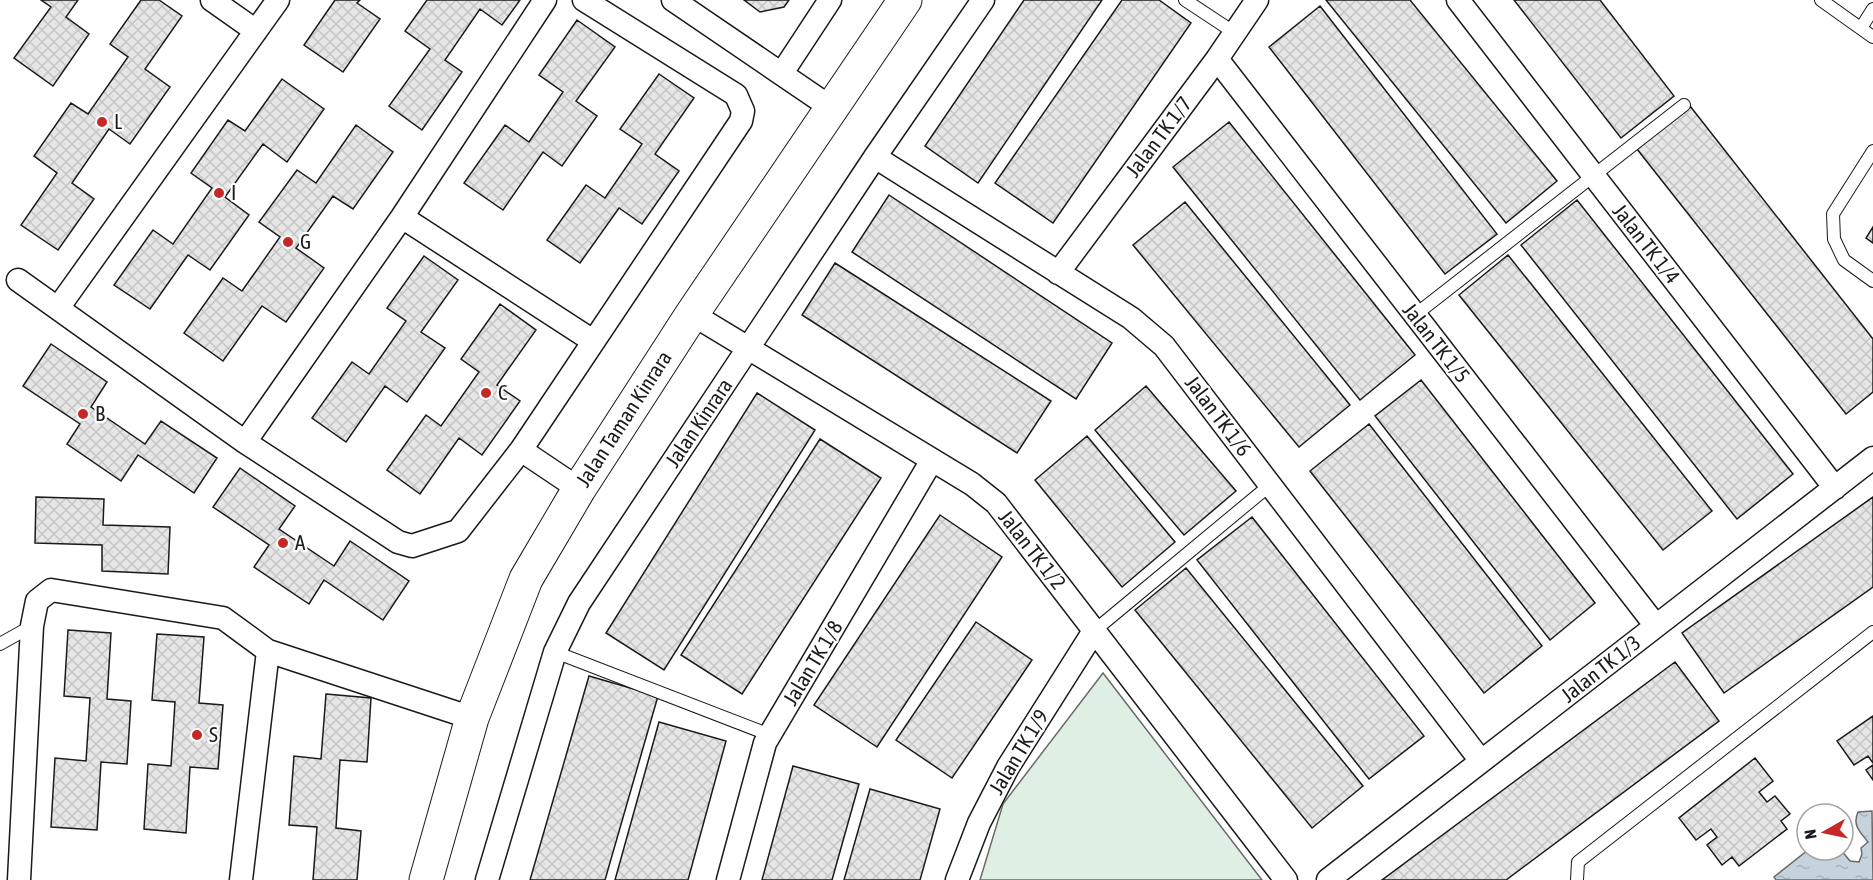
<svg xmlns="http://www.w3.org/2000/svg" width="1873" height="880" font-family="'Asap Condensed',sans-serif">
	<style>
		.green { fill: #e0efe3; stroke: #6a6a6a; stroke-width: 1.5 }
		.water { fill: url(#water-ripples); stroke: #6a6a6a; stroke-width: 1.5 }
		.building { fill: url(#building-cross-hatch); stroke: #1a1a1a; stroke-width: 1.5 }
		.lines { fill: none; stroke-linecap: round; stroke-linejoin: round }
		.lane-casing { stroke: #1a1a1a; stroke-width: 14 }
		.street-casing { stroke: #1a1a1a; stroke-width: 25 }
		.secondary-casing { stroke: #1a1a1a; stroke-width: 35 }
		.lane { stroke: #fff; stroke-width: 12 }
		.street { stroke: #fff; stroke-width: 22 }
		.secondary { stroke: #fff; stroke-width: 33 }
		.poi-dot { fill: #c62828; stroke: #fff; stroke-width: 2 }
		.labels { text-anchor: middle; stroke-width: 4.5; stroke-linejoin: round; paint-order: stroke }
		.poi-label { font-size: 21px; fill: #1a1a1a; stroke: #fff; text-anchor: start }
		.street-label { font-size: 21px; fill: #1a1a1a; stroke: #fff }
	</style>
	<defs>
		<pattern id="water-ripples" width="26" height="14" patternUnits="userSpaceOnUse" patternTransform="scale(1.5)"><rect width="26" height="14" fill="#c6d2dc"/><path d="M2 4q2-2 4 0t4 0M15 11q2-2 4 0t4 0" fill="none" stroke="#aab4bc"/></pattern>
		<pattern id="building-cross-hatch" width="8" height="8" patternUnits="userSpaceOnUse" patternTransform="scale(1.5)"><rect width="8" height="8" fill="#e6e6e6"/><path d="M0 0l8 8M0 8l8-8" fill="none" stroke="#c5c5c5"/></pattern>
	</defs>
	<rect width="100%" height="100%" fill="#fff"/>
	<path class="green" d="M1103 673 1262 880H980L1003 804Z"/>
	<path class="water" d="M1872 811 1873 880H1776L1774 877 1808 850H1841L1850 861 1859 862 1862 854 1861 848 1868 842C1860 832 1852 825 1858 812Z"/>
	<path class="building" d="M41 0H78L66 17 89 34 53 86 14 58 51 7Z
		M141 0H159L182 16 145 69 170 87 130 144 109 129 72 183 94 199 58 250 21 225 57 173 34 156 71 103 88 114 128 57 110 44Z
		M335 0H360L357 3 380 19 343 72 304 45Z
		M427 0H520L502 25 480 9 445 60 462 72 422 130 389 106 430 49 405 31Z
		M744 0H789L784 7 760 12Z
		M1024 0H1102L978 183 925 146Z
		M1122 0H1159L1191 23 1053 223 995 183Z
		M1326 0H1410L1557 181 1506 223Z
		M1514 0H1600L1674 96 1621 138Z
		M1320 6 1497 234 1445 274 1269 47Z
		M577 20 615 47 576 101 597 116 562 166 543 152 503 210 464 183 505 125 529 142 563 92 539 75Z
		M659 74 694 98 655 154 679 171 642 224 619 208 580 263 547 240 586 185 605 198 642 144 620 129Z
		M282 79 324 109 287 162 263 144 225 197 249 215 210 270 188 255 150 309 114 285 153 230 173 244 212 188 191 173 228 120 245 131Z
		M1690 106 1873 339V392L1846 414 1637 149Z
		M1229 122 1415 355 1360 400 1173 167Z
		M356 125 393 152 353 209 333 196 296 248 324 268 286 322 262 306 223 361 184 333 223 278 242 291 280 237 259 222 297 170 316 183Z
		M889 195 1112 343 1076 399 852 252Z
		M1577 200 1793 474 1737 519 1521 245Z
		M1185 202 1350 405 1299 447 1133 245Z
		M1873 227V243L1866 238Z
		M1508 255 1712 511 1663 550 1459 295Z
		M424 256 458 280 421 332 445 348 407 402 385 386 346 442 312 418 352 362 369 374 406 321 387 308Z
		M835 263 1051 401 1017 453 802 315Z
		M500 304 536 330 497 385 520 401 482 455 459 438 420 494 387 470 426 415 441 426 479 372 461 359Z
		M51 344 107 382 91 407 145 444 161 421 217 458 194 493 138 455 121 481 67 444 80 424 23 386Z
		M1421 380 1595 603 1550 640 1375 416Z
		M1146 386 1236 491 1184 535 1095 430Z
		M757 393 815 430 664 670 606 633Z
		M1369 424 1542 646 1484 693 1310 471Z
		M1087 436 1175 542 1122 587 1035 480Z
		M820 439 881 478 742 694 681 655Z
		M240 468 295 506 279 529 334 566 350 541 409 581 383 620 324 580 309 604 254 567 269 545 213 507Z
		M36 497 104 499 103 525 170 527 168 574 102 571V545L35 543Z
		M1873 497V587L1724 693 1682 633Z
		M940 515 1002 557 877 747 814 705Z
		M1252 517 1424 736 1369 779 1197 560Z
		M1186 568 1363 786 1312 828 1135 610Z
		M976 622 1032 660 952 778 896 740Z
		M68 630 111 633 107 699 131 701 127 764 101 762 97 830 51 827 55 758 86 761 90 698 64 696Z
		M157 634 204 637 199 703 223 705 218 769 190 767 186 833 144 829 148 764 171 766 175 702 152 700Z
		M1675 662 1719 721 1506 880H1382Z
		M589 676 658 696 605 880H530Z
		M326 694 371 698 367 762 340 760 336 828 361 831 357 880H313L317 827 289 825 294 756 321 759Z
		M1873 716V763L1868 756 1854 765 1837 741Z
		M659 722 726 741 688 880H615Z
		M1755 758 1773 781 1759 792 1767 802 1775 796 1790 814 1781 821 1787 829 1739 866 1732 857 1722 865 1707 845 1717 837 1711 829 1696 840 1679 818Z
		M1873 765V780L1866 770Z
		M793 766 859 784 832 880H762Z
		M870 789 940 809 920 880H844Z"/>
	<g class="lines">
		<g class="lane-casing">
			<path id="lane" d="M1185 0 1235 33
				M1821 0 1873 37
				M1861 28 1873 9
				M1873 151 1833 214 1834 239 1844 260 1873 281
				M1415 315 1684 105
				M1094 631 1270 485
				M0 644 32 626
				M555 652 770 735
				M1577 880 1578 862 1873 632"/>
		</g>
		<g class="street-casing">
			<path id="street" d="M212 0 256 31
				M673 0 833 109
				M1458 0 1835 488
				M1217 59 1656 626
				M782 73 830 0
				M875 157 1131 318 1164 346 1481 761
				M402 217 593 341
				M1058 273 1217 59 1257 0
				M18 280 245 442 398 542 412 546 458 531 521 450 741 121 743 111 736 95 584 0
				M58 308 278 0
				M692 314 972 484 996 503 1286 880
				M245 442 402 217 545 0
				M521 450 579 489
				M19 880 32 626 37 601 51 590 223 618 268 651 472 718
				M241 880 268 651
				M487 880 555 652 579 603 875 157 983 0
				M728 880 765 743 932 460
				M957 880 979 823 1008 767 1094 631
				M1328 880 1873 458"/>
		</g>
		<g class="secondary-casing">
			<path id="secondary" d="M426 880 472 718 526 579 579 489 692 314 905 0"/>
		</g>
		<use href="#lane" class="lane"/>
		<use href="#street" class="street"/>
		<use href="#secondary" class="secondary"/>
	</g>
	<g class="poi-dot">
		<circle cx="102" cy="122" r="6"/>
		<circle cx="219" cy="193" r="6"/>
		<circle cx="288" cy="242" r="6"/>
		<circle cx="486" cy="393" r="6"/>
		<circle cx="83" cy="414" r="6"/>
		<circle cx="283" cy="543" r="6"/>
		<circle cx="197" cy="735" r="6"/>
	</g>
	<g class="labels">
		<g class="poi-label">
			<text x="114" y="129">L</text>
			<text x="231" y="200">I</text>
			<text x="300" y="249">G</text>
			<text x="498" y="400">C</text>
			<text x="95" y="421">B</text>
			<text x="295" y="550">A</text>
			<text x="209" y="742">S</text>
		</g>
		<g class="street-label">
			<text transform="translate(1159 137) rotate(-53)" y="7">Jalan TK 1/7</text>
			<text transform="translate(1646 244) rotate(52)" y="7">Jalan TK 1/4</text>
			<text transform="translate(1436 343) rotate(52)" y="7">Jalan TK 1/5</text>
			<text transform="translate(1218 416) rotate(53)" y="7">Jalan TK 1/6</text>
			<text transform="translate(624 419) rotate(-57)" y="7">Jalan Taman Kinrara</text>
			<text transform="translate(699 423) rotate(-56)" y="7">Jalan Kinrara</text>
			<text transform="translate(1032 550) rotate(52)" y="7">Jalan TK 1/2</text>
			<text transform="translate(813 663) rotate(-59)" y="7">Jalan TK 1/8</text>
			<text transform="translate(1601 669) rotate(-38)" y="7">Jalan TK 1/3</text>
			<text transform="translate(1019 752) rotate(-59)" y="7">Jalan TK 1/9</text>
		</g>
	</g>
	<g transform="translate(1825 832) rotate(261)"><circle r="28" fill="#ffffff" stroke="#a3a3a3" stroke-width="1.5"/>
	<path d="M0-4.5L10 22L0 15L-10 22Z" fill="#c62828"/>
	<text y="-9" font-size="16" font-weight="bold" text-anchor="middle" fill="#1a1a1a">N</text>
	</g>
</svg>
